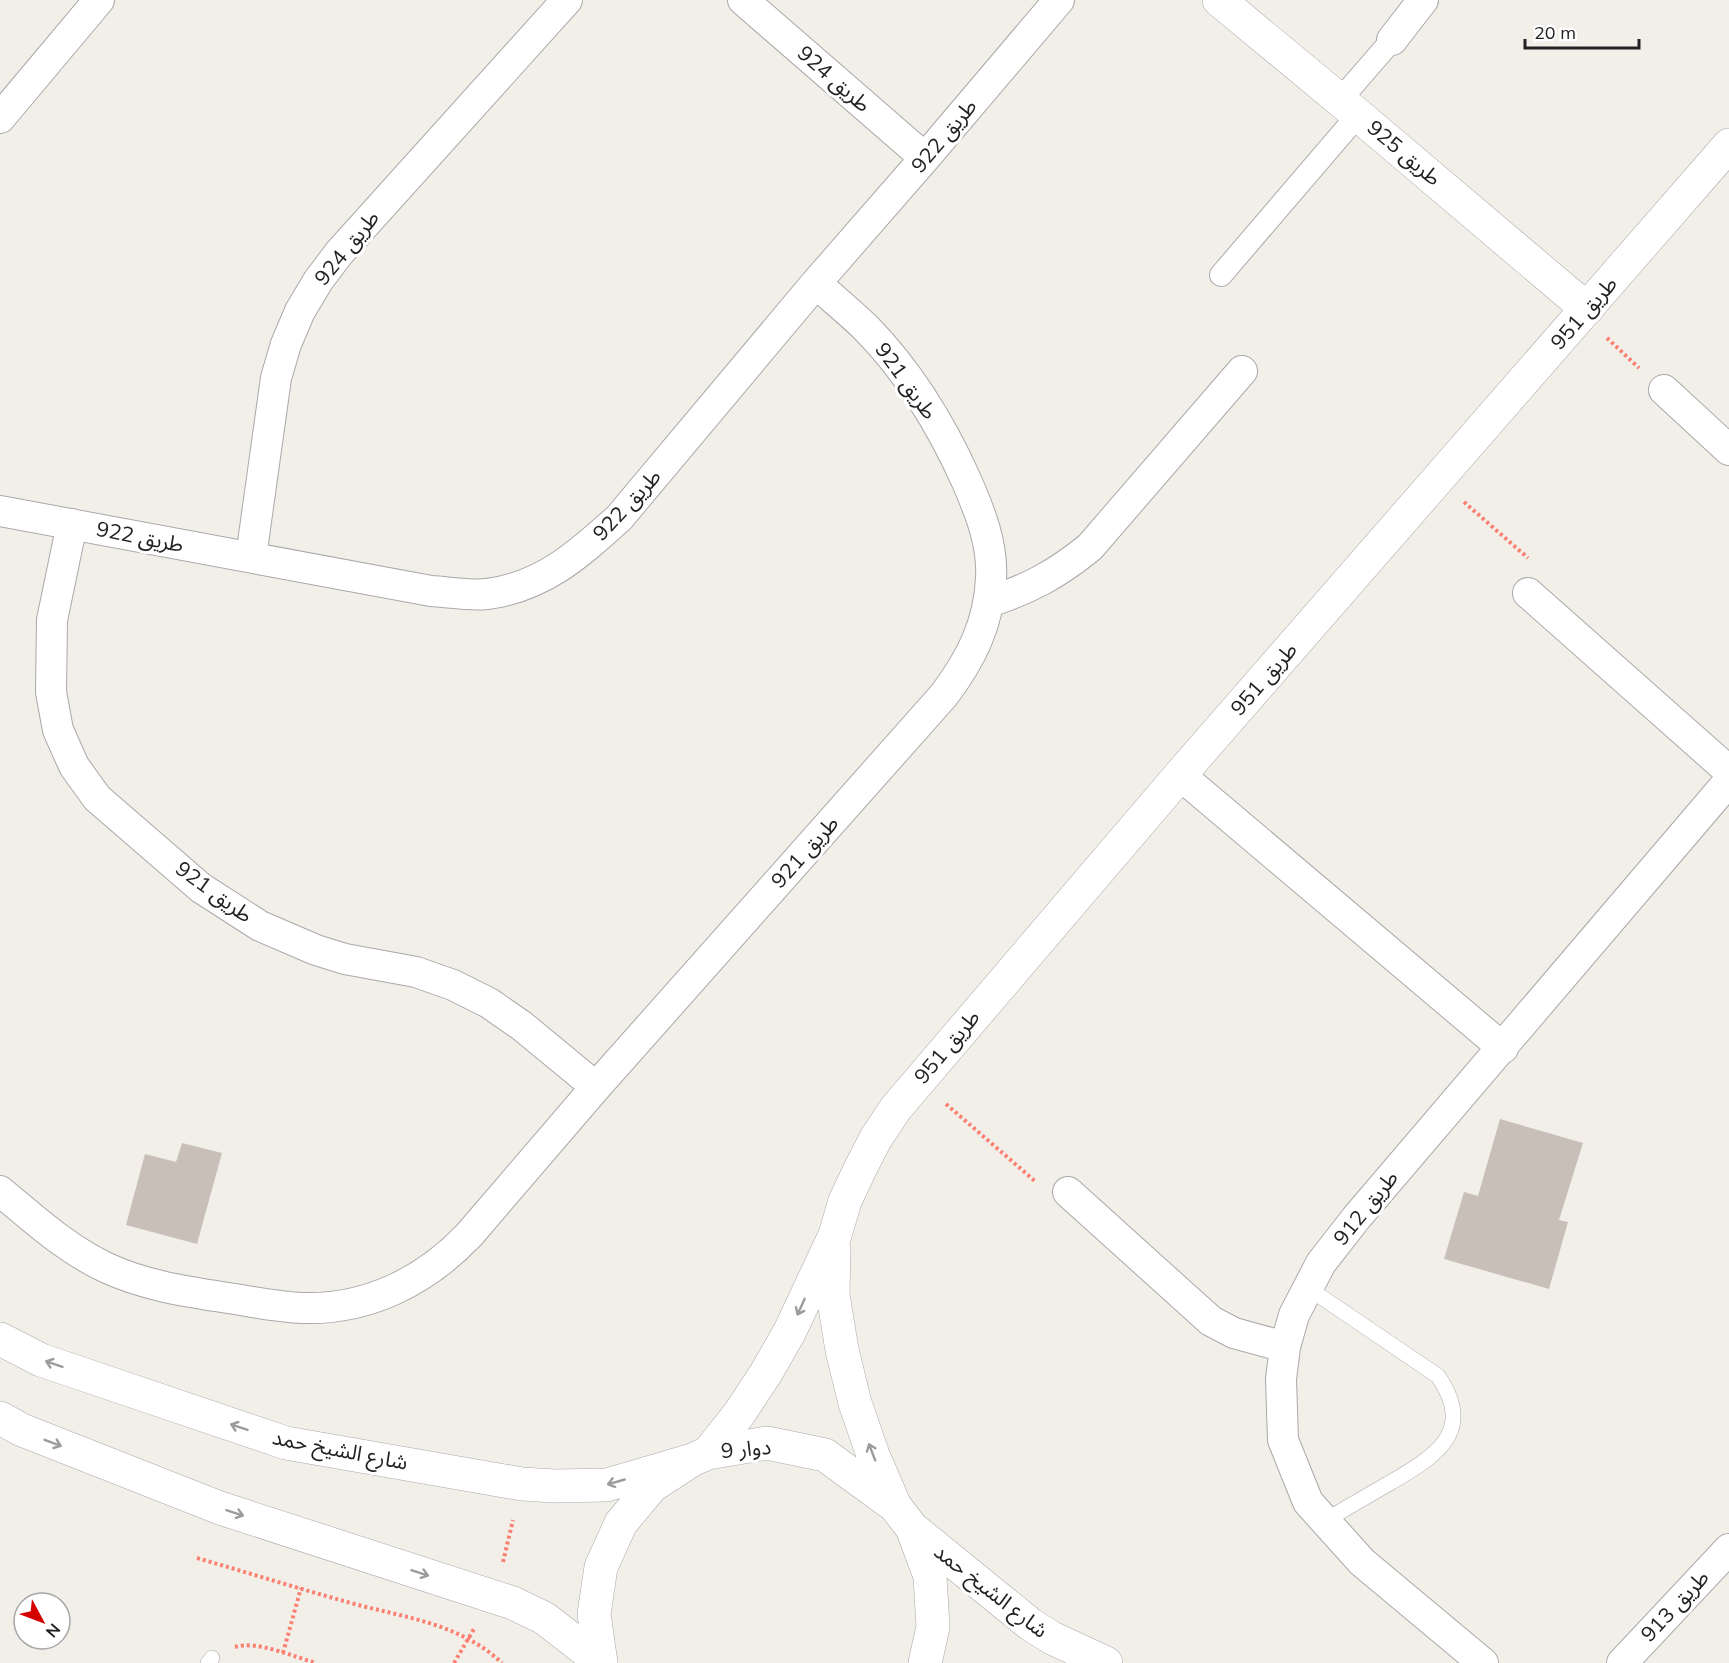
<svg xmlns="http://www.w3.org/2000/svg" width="1729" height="1663" font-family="Mulish,'Noto Sans Arabic',sans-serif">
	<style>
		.building { fill: #c7bfb8 }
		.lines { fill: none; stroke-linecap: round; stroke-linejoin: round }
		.service-casing { stroke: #a9a9a9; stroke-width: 16 }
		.pedestrian-casing { stroke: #a9a9a9; stroke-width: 24 }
		.minor-casing { stroke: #a9a9a9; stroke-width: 32 }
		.tertiary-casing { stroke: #a9a9a9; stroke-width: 34 }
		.path { stroke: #fa8072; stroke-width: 4; stroke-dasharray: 3 3; stroke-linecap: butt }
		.service { stroke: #fff; stroke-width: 15 }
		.pedestrian { stroke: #fff; stroke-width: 22 }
		.minor { stroke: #fff; stroke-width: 30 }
		.tertiary { stroke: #fff; stroke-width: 33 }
		.oneway { stroke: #9c9c9c }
		.labels { text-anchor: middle; stroke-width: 6; stroke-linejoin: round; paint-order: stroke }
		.street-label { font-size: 21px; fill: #222; stroke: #fff }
	</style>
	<rect width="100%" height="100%" fill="#f2efe9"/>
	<path class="building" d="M1500 1119 1583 1143 1559 1220 1568 1222 1549 1289 1444 1259 1464 1192 1478 1196Z
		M182 1143 222 1153 197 1244 126 1225 145 1154 176 1162Z"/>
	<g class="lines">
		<g class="service-casing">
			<path id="service" d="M1308 1288 1438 1376C1477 1433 1434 1457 1388 1484 1367 1496 1346 1508 1325 1521
				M208 1663 212 1658"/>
		</g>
		<g class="pedestrian-casing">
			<path id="pedestrian" d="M1340 100 1392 40
				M1221 275 1358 115"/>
		</g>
		<g class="minor-casing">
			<path id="minor" d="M743 0 925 158
				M1392 40 1423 0
				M0 118 99 0
				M1664 390 1729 450
				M0 511 431 591C449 592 469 596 487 594 543 587 579 554 619 518L816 283 925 158 1059 0
				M72 524 52 620 51 692 58 730 74 766 97 798 201 888 260 926 316 950 345 959 416 972 453 985 489 1003 522 1026 596 1087
				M251 557 276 378 286 344 300 311 318 281 339 253 567 0
				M1528 593 1729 771
				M989 602C1029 589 1057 574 1090 547L1242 371
				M1180 775 1503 1048
				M0 1191C34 1219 66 1249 107 1268 144 1285 182 1291 222 1297 249 1301 276 1307 303 1308 368 1310 425 1281 469 1235L596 1087 944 695C971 659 989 624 991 578 993 544 980 512 967 482 942 426 910 373 867 329 851 313 833 299 816 283
				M1068 1192 1211 1321 1234 1333 1285 1347
				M1483 1663 1362 1562 1308 1502 1283 1440 1281 1379 1285 1347 1294 1315 1321 1263 1357 1217 1729 781
				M1622 1663 1729 1549"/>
		</g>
		<g class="tertiary-casing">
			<path id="tertiary" d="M1219 0 1358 115 1587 309
				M834 1249 833 1295 842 1350 855 1403 873 1455 895 1506
				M0 1339 41 1360 286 1443 522 1484 555 1486 607 1485 692 1460
				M0 1418 22 1430 220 1508 513 1603 544 1618 601 1662
				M708 1453 739 1414 766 1373 790 1331 835 1235 845 1201 860 1169 876 1138 896 1108 1180 775 1729 145
				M912 1528 1030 1624 1052 1638 1106 1663
				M601 1663 594 1614 601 1567 621 1523 652 1486 692 1460 708 1453 767 1443 825 1455 895 1506 912 1528 930 1576 933 1627 925 1663"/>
		</g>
		<path class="path" d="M1607 338 1639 368
			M1464 502 1528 558
			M946 1104 1036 1182
			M197 1558C249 1573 300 1589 351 1603 406 1618 459 1623 502 1663
			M503 1562 513 1520
			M235 1647C257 1640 294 1657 316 1663
			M283 1653 301 1588
			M454 1663 474 1629"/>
		<use href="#service" class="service"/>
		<use href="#pedestrian" class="pedestrian"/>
		<use href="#minor" class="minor"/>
		<use href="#tertiary" class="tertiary"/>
	</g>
	<defs><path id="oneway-shaft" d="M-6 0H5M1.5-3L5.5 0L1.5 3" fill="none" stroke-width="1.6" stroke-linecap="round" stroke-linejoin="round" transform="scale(1.5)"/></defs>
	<g class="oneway">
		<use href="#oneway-shaft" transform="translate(801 1307) rotate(114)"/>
		<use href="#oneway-shaft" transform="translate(54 1364) rotate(-161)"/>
		<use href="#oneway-shaft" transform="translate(239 1427) rotate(-161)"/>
		<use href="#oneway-shaft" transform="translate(53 1443) rotate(21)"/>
		<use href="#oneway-shaft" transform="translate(872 1452) rotate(-111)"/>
		<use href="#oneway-shaft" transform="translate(616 1482) rotate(164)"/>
		<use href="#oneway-shaft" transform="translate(235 1513) rotate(18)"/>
		<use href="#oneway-shaft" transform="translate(420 1573) rotate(18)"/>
	</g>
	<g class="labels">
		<g class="street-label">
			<text transform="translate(834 79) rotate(41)" y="7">طريق 924</text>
			<text transform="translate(944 136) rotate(-50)" y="7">طريق 922</text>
			<text transform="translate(1404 153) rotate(40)" y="7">طريق 925</text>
			<text transform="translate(347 248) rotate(-51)" y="7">طريق 924</text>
			<text transform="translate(1584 313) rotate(-49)" y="7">طريق 951</text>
			<text transform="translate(906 381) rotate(54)" y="7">طريق 921</text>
			<text transform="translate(627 505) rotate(-47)" y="7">طريق 922</text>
			<text transform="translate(140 537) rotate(11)" y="7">طريق 922</text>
			<text transform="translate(1264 679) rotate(-49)" y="7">طريق 951</text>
			<text transform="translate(805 852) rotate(-48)" y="7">طريق 921</text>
			<text transform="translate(214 892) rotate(36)" y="7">طريق 921</text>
			<text transform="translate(947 1047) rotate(-50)" y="7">طريق 951</text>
			<text transform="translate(1366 1208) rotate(-51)" y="7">طريق 912</text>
			<text transform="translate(746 1449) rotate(-5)" y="7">دوار 9</text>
			<text transform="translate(340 1450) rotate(11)" y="7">شارع الشيخ حمد</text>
			<text transform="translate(991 1591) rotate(38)" y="7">شارع الشيخ حمد</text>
			<text transform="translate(1675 1606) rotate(-47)" y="7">طريق 913</text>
		</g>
	</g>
	<g transform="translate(42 1621) rotate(131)"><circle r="28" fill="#ffffff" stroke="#a7a7a7" stroke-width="1.5"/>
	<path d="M0-4.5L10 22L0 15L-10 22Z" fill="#d40000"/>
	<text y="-9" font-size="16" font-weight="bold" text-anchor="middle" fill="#222222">N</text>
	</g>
	<path d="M1525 39v9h114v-9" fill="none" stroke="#222222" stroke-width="3"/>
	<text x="1534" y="39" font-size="18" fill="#222222" stroke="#ffffff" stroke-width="4.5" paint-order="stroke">20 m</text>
</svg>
